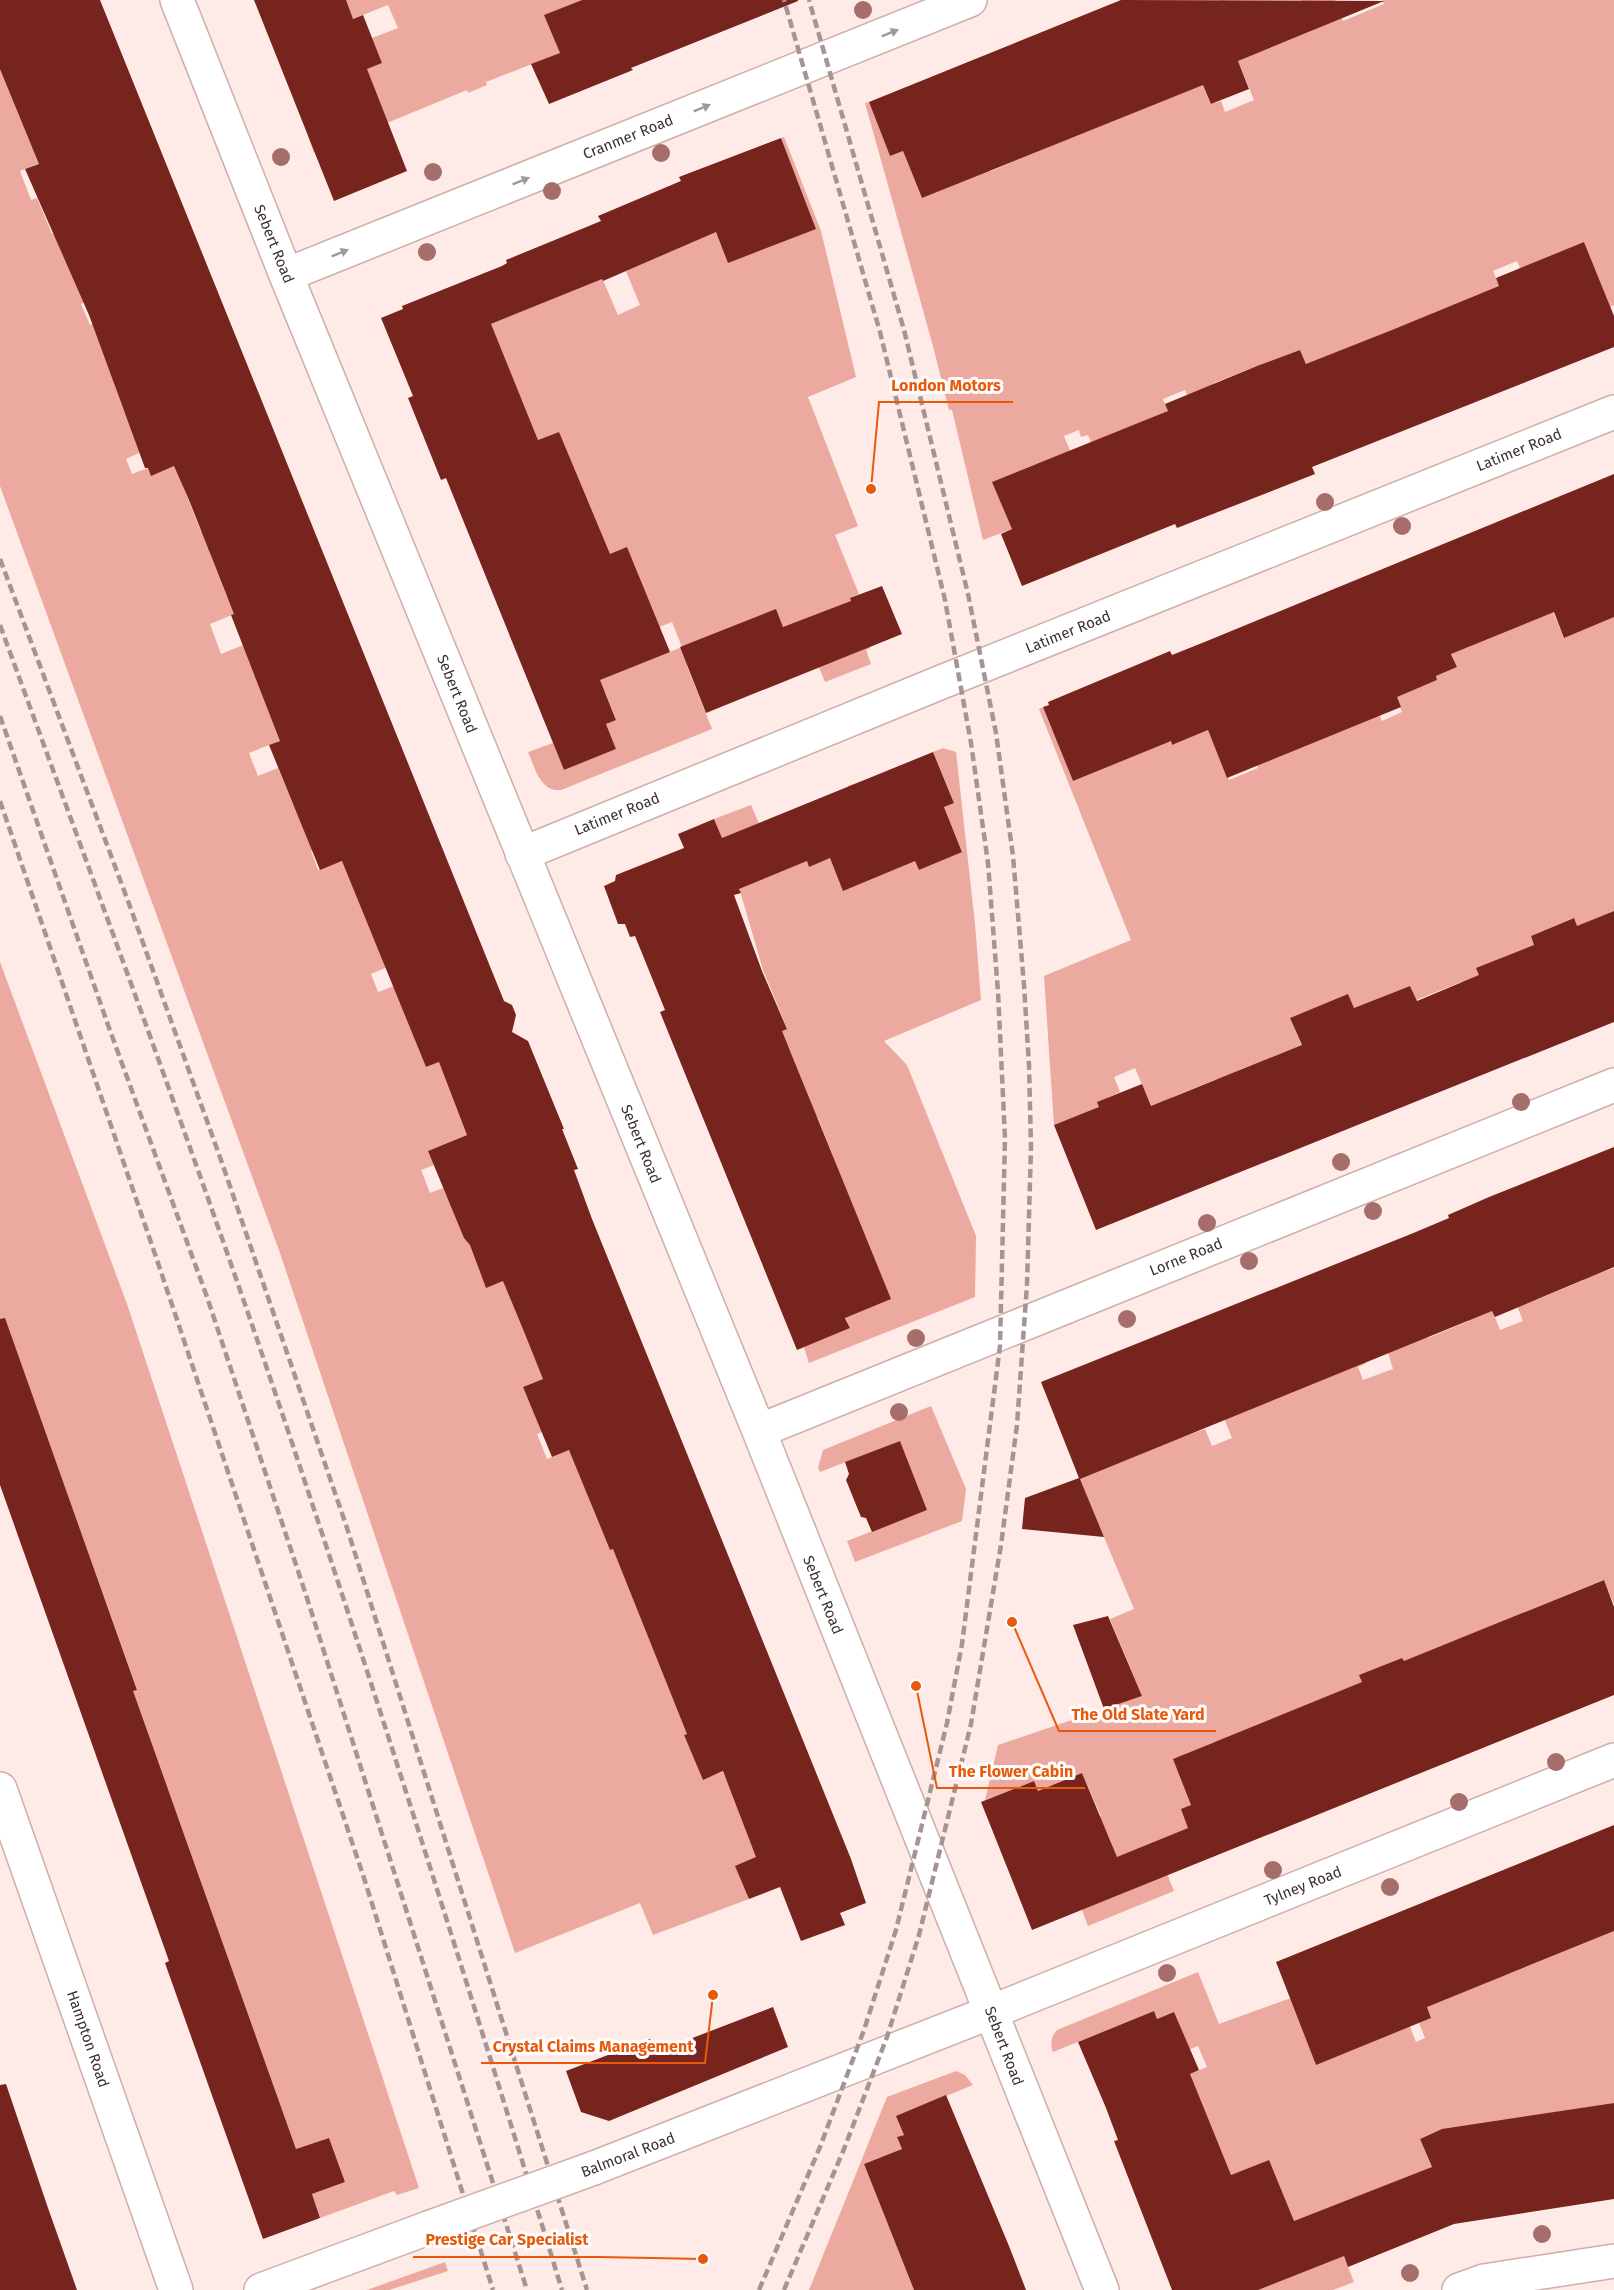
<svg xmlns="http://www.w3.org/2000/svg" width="1614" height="2290" font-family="'Fira Sans',sans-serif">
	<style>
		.green { fill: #eca99f }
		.building { fill: #76241d }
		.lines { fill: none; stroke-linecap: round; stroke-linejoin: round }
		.minor-casing { stroke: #ceaea9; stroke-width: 36 }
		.tertiary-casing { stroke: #ceaea9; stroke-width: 36 }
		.minor { stroke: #fff; stroke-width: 33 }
		.tertiary { stroke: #fff; stroke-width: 33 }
		.rail { stroke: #a59592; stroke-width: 4.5; stroke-dasharray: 9 4.5; stroke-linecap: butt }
		.tertiary-bridge-casing { stroke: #ceaea9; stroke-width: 36; stroke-linecap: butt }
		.tertiary-bridge { stroke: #fff; stroke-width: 33 }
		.tree { fill: #a66e6b }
		.oneway { fill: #9e9897 }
		.labels { text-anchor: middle; stroke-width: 6; stroke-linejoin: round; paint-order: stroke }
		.street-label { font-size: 15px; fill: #3d312f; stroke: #fff }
		.leader { fill: none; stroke: #e8590c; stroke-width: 2 }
		.callout-dot { fill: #e8590c; stroke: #fff; stroke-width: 2 }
		.callout-label { font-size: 16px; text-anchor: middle; font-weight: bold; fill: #e8590c; stroke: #fff; stroke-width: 6; stroke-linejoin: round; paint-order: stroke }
	</style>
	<rect width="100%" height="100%" fill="#feeae6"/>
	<path class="green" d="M346 0H582L545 15 560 53 486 82 487 85 468 93 467 90 314 153 308 136 366 112 351 75 382 63 372 38 398 28 388 5 332 27Z
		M1221 0H1225L1237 29 1274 26 1281 43 1313 30 1301 0H1335L1343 21 1384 4 1382 0H1614V305L1610 307 1584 242 1524 278 1517 261 1493 271 1517 327 1454 353 1307 365 1300 350 1279 358 1281 424 1257 366 1214 383 1237 440 1210 451 1185 390 1163 399 1171 418 1091 442 1088 435 1081 437 1079 430 1064 436 1089 497 1056 511 1036 464 993 482 1012 529 983 540 952 410H949L933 346 865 103 869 102 890 156 903 151 922 198 965 180 972 124 991 171 1202 83 1211 104 1221 101 1225 112 1254 100 1222 21 1228 18Z
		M0 58 31 144 96 141 20 171 31 200 37 198 52 234 123 205 150 276 81 304 90 325 106 318 115 386 124 411 194 383 141 452 126 459 132 474 148 468 151 475 220 448 228 467 183 486 201 532 247 514 255 532 209 551 227 597 280 595 210 624 221 654 251 642 294 735 249 753 258 776 278 768 293 804 376 825 311 851 318 870 343 861 427 950 371 974 378 992 394 986 426 1067 439 1062 474 1132 428 1151 434 1165 421 1170 430 1193 443 1188 484 1264 478 1267 486 1287 553 1261 600 1356 523 1387 533 1410 608 1406 537 1434 547 1459 576 1447 591 1504 610 1550 658 1530 624 1575 688 1733 684 1735 703 1779 723 1772 757 1851 749 1899 653 1935 640 1903 515 1953 280 1253 0 486Z
		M784 137 821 231 856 377 808 397 858 526 835 535 859 594 850 598 870 648 866 650 871 664 825 682 800 621 783 627 776 610 687 666 712 729 561 790C540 792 535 768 528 752L553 743 564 770 616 749 606 724 616 719 605 692 589 684 682 647 672 622 583 657 628 578 638 574 627 548 551 578 559 432 538 440 522 400 481 417 450 341 602 278 618 315 640 305 626 271 679 248 655 192 681 181 700 231 816 229 781 138Z
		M1432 608 1553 612 1564 638 1614 616V911L1590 921 1595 971 1573 918 1531 936 1542 963 1493 1012 1477 1019 1461 982 1416 1000 1410 986 1354 1008 1348 995 1290 1018 1302 1046 1239 1070 1254 1108 1233 1117 1217 1079 1172 1097 1188 1136 1167 1144 1135 1068 1114 1077 1120 1092 1098 1102 1122 1162 1078 1116 1054 1125 1044 976 1131 940 1039 709 1043 707 1073 781 1113 764 1163 722 1172 745 1208 730 1229 780 1258 768 1246 738 1378 711 1382 721 1402 712 1371 634 1415 689 1437 680 1436 676 1457 667Z
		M943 748 956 752 975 924 981 1000 884 1041 907 1065 976 1236 975 1297 809 1363 804 1347 850 1328 791 1183 836 1164 818 1118H765L810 1100 790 1050 778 1032 787 1028 763 970 731 860 714 819 751 805 780 872 807 861 809 866 830 858 844 891 870 840 848 786 871 778 901 825 919 870 962 851 944 807 954 802 933 752Z
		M0 962 127 1304 419 2188 397 2195 394 2191 320 2218 312 2194 345 2182 329 2138 296 2149 179 1820 129 1693 137 1689 16 1350 0 1323Z
		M1477 1207 1536 1300 1584 1280 1564 1231 1597 1274 1614 1268V1604L1603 1580 1508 1619 1423 1710 1402 1658 1360 1675 1380 1727 1214 1742 1174 1759 1191 1805 1188 1828 1154 1842 1174 1891 1088 1926 1082 1910 1117 1858 1108 1835 1064 1853 1056 1835 1101 1816 1082 1773 1038 1791 1034 1781 985 1800 998 1745 1142 1696 1110 1619 1134 1609 1076 1470 1098 1460 1167 1395 1183 1437 1205 1429 1212 1446 1232 1438 1208 1379 1349 1320 1366 1363 1358 1367 1363 1380 1393 1369 1388 1353 1411 1295 1428 1338 1469 1321 1453 1279 1476 1270 1500 1330 1523 1321Z
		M931 1406 966 1489 962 1521 855 1562 847 1541 927 1510 900 1441 820 1472 818 1468 823 1450Z
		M1614 1931V2103L1440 2130 1420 2139 1434 2173 1325 2209 1354 2282 1333 2290H1258L1269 2160 1196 2189 1190 2074 1207 2067 1198 2046 1146 2067 1139 2046 1181 2029 1174 2012 1157 2019 1154 2011 1053 2052C1050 2044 1051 2036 1057 2030L1198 1972 1219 2024 1291 1998 1316 2065 1406 2017 1416 2042 1425 2038 1419 2023 1431 2017 1410 1968 1490 1936 1506 1975Z
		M956 2071 965 2075 973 2085 897 2116 904 2135 897 2137 902 2149 864 2164 914 2290H809L887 2097Z
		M445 2262 448 2271 389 2290H367Z"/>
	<path class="building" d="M0 0H100L504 1001 512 1005 516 1015 512 1032 528 1041 564 1129H562L578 1169 574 1170 592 1219 851 1859 866 1903 840 1913 845 1925 801 1941 780 1887 749 1899 735 1866 756 1857 723 1771 703 1780 684 1735 687 1734 613 1549 610 1550 569 1450 552 1457 523 1387 543 1379 525 1334 503 1281 486 1288 470 1245 464 1238 428 1151 467 1135 439 1062 426 1067 342 861 320 870 269 745 280 741 231 615 234 614 189 500 174 466 151 476 148 468H145L89 315 25 169 39 164 0 69Z
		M254 0H346L353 19 363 15 382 63 367 69 407 171 334 201Z
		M582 0H798V1L631 68 633 70 549 104 531 64 560 53 544 15Z
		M1121 0 1384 1 1238 61 1249 89 1211 104 1203 85 922 198 903 151 890 156 869 102Z
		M781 138 816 229 728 263 716 232 603 281 602 279 491 324 538 440 559 432 610 554 627 547 670 652 600 680 616 720 606 724 616 749 564 770 446 478 441 480 408 398 413 396 381 318 403 309 402 306 502 266 507 263 506 260 601 221 598 216 681 181 679 177Z
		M1584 242 1614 316V347L1312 467 1315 474 1282 487 1177 528 1175 524 1022 586 1001 534 1012 529 992 482 1168 411 1165 404 1257 366 1300 350 1306 364 1392 330 1499 286 1496 278Z
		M1614 474V617L1564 638 1554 612 1451 654 1457 667 1436 676 1437 680 1397 697 1401 707 1227 778 1208 730 1172 745 1171 741 1073 781 1043 707 1049 705 1048 702 1170 651 1172 655 1207 641Z
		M882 586 902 634 706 713 680 647 776 609 783 627 851 601 850 598Z
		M933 752 954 803 944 807 962 852 919 870 915 861 843 891 830 858 809 867 807 861 739 889 741 893 734 895 762 971 787 1029 782 1031 891 1299 845 1318 850 1328 797 1350 660 1012 665 1010 635 936 630 937 625 924H618L604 886 615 881 616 875 684 848 678 834 714 819 722 838Z
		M1614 911V1022L1096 1230 1054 1125 1099 1107 1097 1102 1142 1084 1151 1106 1302 1045 1290 1018 1348 994 1354 1008 1410 986 1417 1001 1479 975 1476 968 1534 945 1531 936 1574 918 1577 926Z
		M1614 1147V1267L1495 1317 1492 1311 1080 1479 1104 1537 1022 1529 1025 1498 1079 1478 1041 1382 1411 1234 1449 1218 1448 1215 1489 1197Z
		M5 1318 137 1690 133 1691 296 2149 329 2138 345 2182 312 2194 320 2218 263 2239 165 1963 169 1961 0 1485V1319Z
		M900 1441 927 1510 872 1532 866 1518 861 1517 846 1480 849 1474 845 1462Z
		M1604 1580 1614 1607V1695L1032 1930 981 1802 1034 1781 1038 1791 1082 1773 1117 1857 1188 1828 1181 1809 1191 1805 1173 1759 1362 1682 1359 1675 1402 1658 1404 1661Z
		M1108 1616 1142 1696 1104 1709 1073 1625Z
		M1614 1825V1931L1427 2007 1431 2018 1316 2065 1276 1962Z
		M773 2007 788 2047 609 2121 581 2112 566 2071 650 2039 656 2052Z
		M1154 2011 1157 2019 1174 2012 1199 2070 1190 2074 1231 2175 1269 2160 1294 2221 1432 2167 1420 2139 1442 2129 1614 2103V2199L1454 2224 1348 2267 1344 2256 1258 2290H1172L1114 2141 1118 2140 1106 2108 1078 2042Z
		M6 2084 48 2208 77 2290H0V2085Z
		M946 2095 1009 2246 1026 2290H914L864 2164 902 2149 897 2137 904 2135 896 2116Z"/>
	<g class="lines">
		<g class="minor-casing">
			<path id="minor" d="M177 0 286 275 759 1431 1102 2290
				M286 275 970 0
				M522 854 944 681 1614 412
				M759 1431 1614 1085
				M0 1789 176 2290
				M1459 2290 1484 2281 1614 2261"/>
		</g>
		<g class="tertiary-casing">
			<path id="tertiary" d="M594 2168 991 2012 1614 1760
				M261 2290 428 2228"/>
		</g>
		<use href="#minor" class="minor"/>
		<use href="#tertiary" class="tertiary"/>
		<path class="rail" d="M0 559 128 901 221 1160 347 1528 587 2290
			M0 625C104 910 210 1194 305 1482 394 1750 479 2020 562 2290
			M0 716 108 1025 207 1297 306 1595 527 2290
			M0 801 158 1263 364 1878 493 2290
			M759 2290 820 2147 864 2030 896 1930 947 1723 962 1644 1000 1346 1005 1138 998 992 988 863 971 743 945 600 880 332 784 0
			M784 2290 844 2149 887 2037 919 1935 971 1724 1001 1545 1017 1425 1027 1284 1031 1147 1029 1065 1024 985 1013 856 996 733 968 594 904 330 809 0"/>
		<g class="tertiary-bridge-casing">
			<path id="tertiary-bridge" d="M428 2228 594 2168"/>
		</g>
		<use href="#tertiary-bridge" class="tertiary-bridge"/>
	</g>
	<g class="tree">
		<circle cx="863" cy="10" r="9"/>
		<circle cx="661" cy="153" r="9"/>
		<circle cx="281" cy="157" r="9"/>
		<circle cx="433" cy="172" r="9"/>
		<circle cx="552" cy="191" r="9"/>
		<circle cx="427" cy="252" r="9"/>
		<circle cx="1325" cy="502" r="9"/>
		<circle cx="1402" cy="526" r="9"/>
		<circle cx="1521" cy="1102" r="9"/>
		<circle cx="1341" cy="1162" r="9"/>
		<circle cx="1373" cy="1211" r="9"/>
		<circle cx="1207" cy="1223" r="9"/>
		<circle cx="1249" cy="1261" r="9"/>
		<circle cx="1127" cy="1319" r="9"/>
		<circle cx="916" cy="1338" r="9"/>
		<circle cx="899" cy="1412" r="9"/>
		<circle cx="1556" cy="1762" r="9"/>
		<circle cx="1459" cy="1802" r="9"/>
		<circle cx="1273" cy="1870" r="9"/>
		<circle cx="1390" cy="1887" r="9"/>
		<circle cx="1167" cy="1973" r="9"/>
		<circle cx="1542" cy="2234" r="9"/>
		<circle cx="1410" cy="2273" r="9"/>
	</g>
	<defs><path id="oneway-solid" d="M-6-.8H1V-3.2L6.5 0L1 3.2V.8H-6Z" transform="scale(1.5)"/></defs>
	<g class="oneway">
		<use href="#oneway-solid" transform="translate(890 33) rotate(-22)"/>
		<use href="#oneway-solid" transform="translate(702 108) rotate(-22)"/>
		<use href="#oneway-solid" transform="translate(521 181) rotate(-22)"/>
		<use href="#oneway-solid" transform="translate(340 253) rotate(-22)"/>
	</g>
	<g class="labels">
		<g class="street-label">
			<text transform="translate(628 137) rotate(-22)" y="5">Cranmer Road</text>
			<text transform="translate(274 244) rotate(68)" y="5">Sebert Road</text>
			<text transform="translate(1519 450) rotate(-22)" y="5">Latimer Road</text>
			<text transform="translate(1068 632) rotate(-22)" y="5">Latimer Road</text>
			<text transform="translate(457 694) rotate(68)" y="5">Sebert Road</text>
			<text transform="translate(617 814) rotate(-22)" y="5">Latimer Road</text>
			<text transform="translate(641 1144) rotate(68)" y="5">Sebert Road</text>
			<text transform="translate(1186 1257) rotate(-22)" y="5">Lorne Road</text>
			<text transform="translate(823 1595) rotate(68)" y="5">Sebert Road</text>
			<text transform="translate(1303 1886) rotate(-22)" y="5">Tylney Road</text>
			<text transform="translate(88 2039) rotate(71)" y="5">Hampton Road</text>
			<text transform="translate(1004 2046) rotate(69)" y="5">Sebert Road</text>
			<text transform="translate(628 2155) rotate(-21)" y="5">Balmoral Road</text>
		</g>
	</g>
	<path class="leader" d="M871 489L879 402H1013M1012 1622L1059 1731H1216M916 1686L937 1788H1085M713 1995L705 2063H481M703 2259L600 2257H413"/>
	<g class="callout-dot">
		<circle cx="871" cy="489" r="6"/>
		<circle cx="1012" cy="1622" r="6"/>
		<circle cx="916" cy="1686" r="6"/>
		<circle cx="713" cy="1995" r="6"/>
		<circle cx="703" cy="2259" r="6"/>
	</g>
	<g class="callout-label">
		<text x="946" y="391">London Motors</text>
		<text x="1138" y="1720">The Old Slate Yard</text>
		<text x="1011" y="1777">The Flower Cabin</text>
		<text x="593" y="2052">Crystal Claims Management</text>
		<text x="507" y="2245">Prestige Car Specialist</text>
	</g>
</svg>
